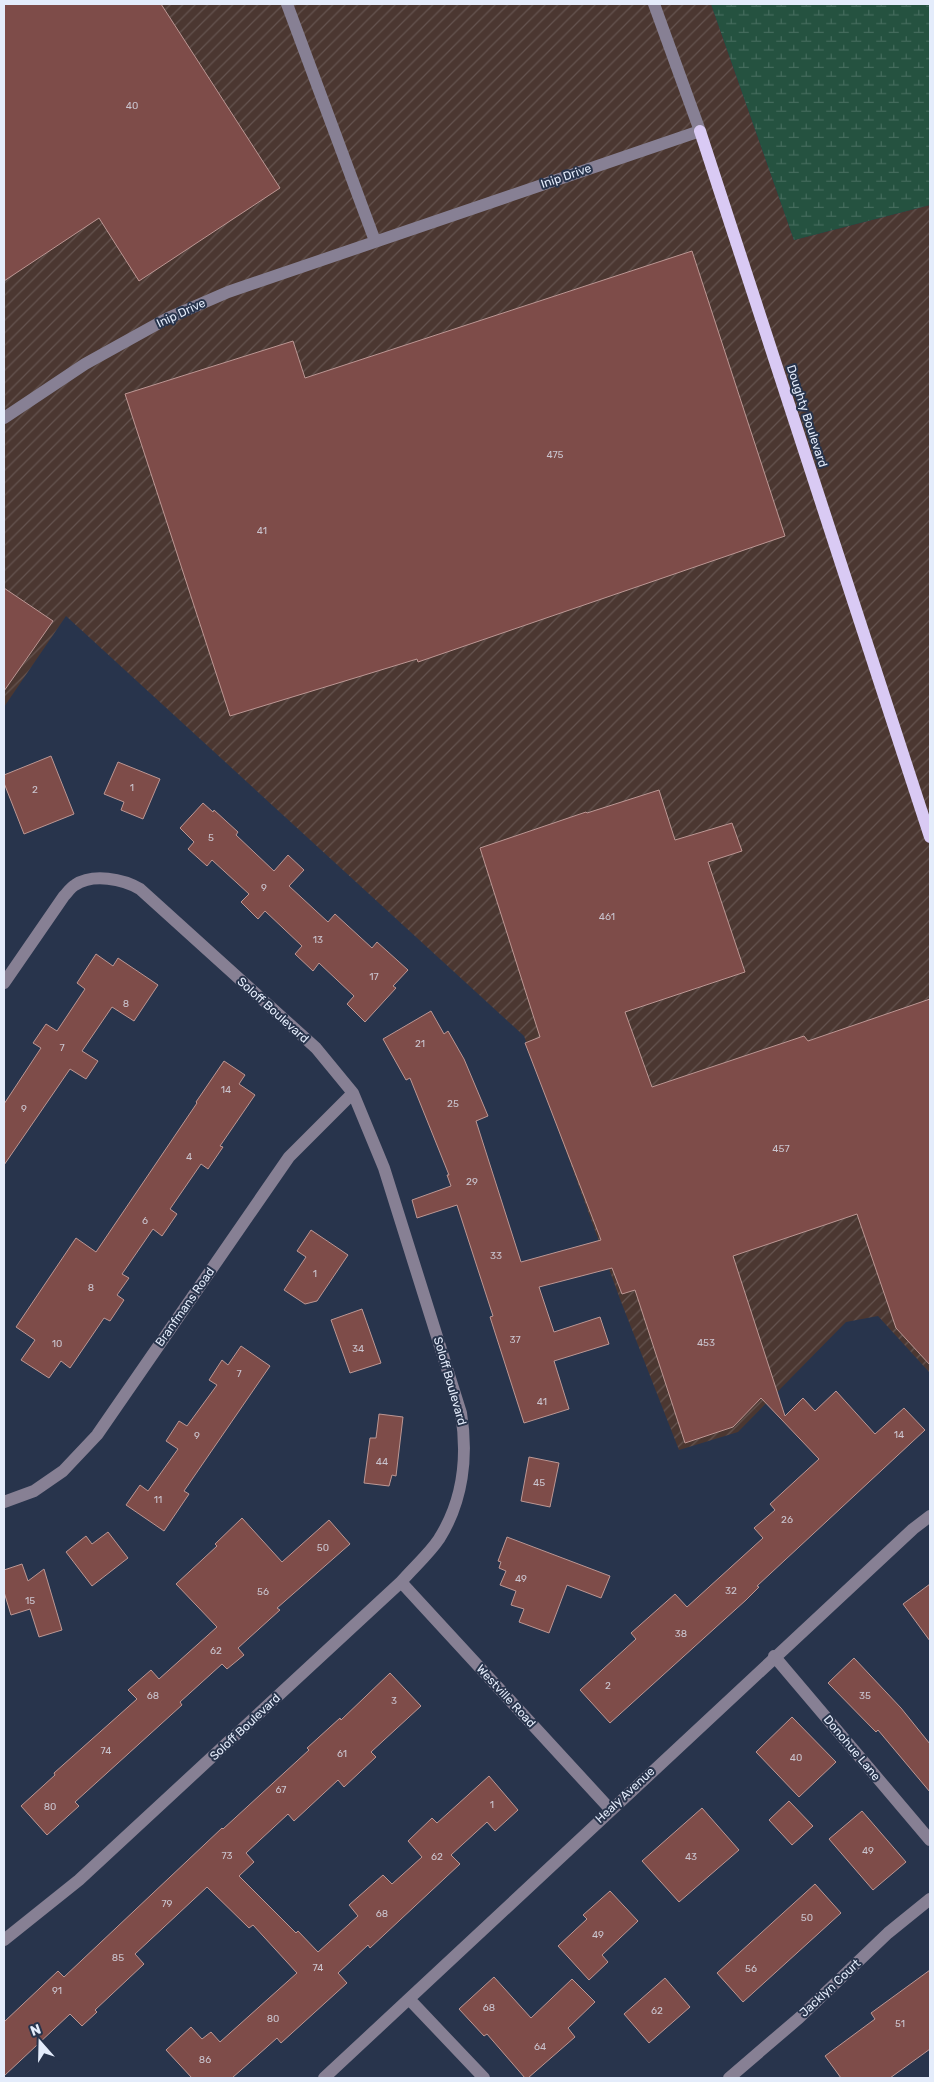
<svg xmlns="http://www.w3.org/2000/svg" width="934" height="2082" font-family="Rubik,sans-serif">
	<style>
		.industrial { fill: url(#industrial-furrows) }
		.wetland { fill: url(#wetland-marsh) }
		.building { fill: #7e4c49; stroke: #bc9794 }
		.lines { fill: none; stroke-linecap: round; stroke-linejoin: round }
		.minor { stroke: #878094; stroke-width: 12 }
		.major { stroke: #d9caf4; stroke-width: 12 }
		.labels { text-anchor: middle; stroke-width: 4; stroke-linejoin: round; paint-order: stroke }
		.number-label { font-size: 10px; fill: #cac4ce }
		.street-label { font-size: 12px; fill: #e4ecfb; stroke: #28344c }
	</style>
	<defs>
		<pattern id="industrial-furrows" width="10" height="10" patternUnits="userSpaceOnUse" patternTransform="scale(1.25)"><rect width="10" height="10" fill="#4b3731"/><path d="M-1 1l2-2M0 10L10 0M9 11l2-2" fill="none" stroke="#655450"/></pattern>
		<pattern id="wetland-marsh" width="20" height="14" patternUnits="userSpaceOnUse" patternTransform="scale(1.25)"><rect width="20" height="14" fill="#255240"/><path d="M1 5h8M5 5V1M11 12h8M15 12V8" fill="none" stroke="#446b5c"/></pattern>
	</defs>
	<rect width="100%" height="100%" fill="#28344c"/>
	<path class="industrial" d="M4 4H711L794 240 930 205V1373L878 1316 846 1322 738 1432 679 1450 620 1299 524 1036 66 616 4 707Z"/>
	<path class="wetland" d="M711 4H930V205L794 240Z"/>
	<path class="building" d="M4 4H161L280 188 139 281 99 218 4 281Z
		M692 251 785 536 418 662 417 659 230 716 125 394 293 341 305 378Z
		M4 588 53 621 4 691Z
		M51 756 74 814 24 834 4 783V775Z
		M118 762 160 779 143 819 121 810 124 802 104 794Z
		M659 790 675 840 732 823 742 851 708 862 745 972 625 1012 652 1087 804 1036 808 1041 930 999V1365L896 1328 857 1214 733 1256 785 1416 803 1398 815 1411 836 1391 875 1434 904 1408 925 1430 757 1586 759 1587 746 1600 610 1723 580 1690 636 1639 631 1633 675 1594 687 1607 763 1538 754 1528 775 1510 770 1504 819 1459 761 1398 733 1427 685 1443 635 1290 622 1294 612 1268 539 1287 554 1332 600 1317 609 1344 554 1361 569 1409 524 1423 490 1317 493 1316 457 1205 417 1218 412 1200 451 1186 447 1175H449L410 1078 406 1080 383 1039 431 1011 444 1034 448 1031 464 1059 488 1116 476 1121 521 1262 601 1240 525 1043 540 1037 480 848 586 812 587 813Z
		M203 803 213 812 214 810 238 832 236 835 274 871 288 855 304 870 289 886 328 922 335 914 372 948 377 942 408 970 393 986 396 988 365 1022 347 1004 354 996 319 963 313 971 295 954 302 946 265 911 258 919 241 902 249 894 212 860 207 866 188 849 194 842 180 828Z
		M96 954 113 966 118 958 158 985 134 1021 112 1007 82 1051 98 1061 86 1079 70 1069 4 1165V1104L41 1048 33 1043 46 1024 57 1031 85 989 77 983Z
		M224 1061 245 1075 239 1084 255 1095 220 1146 223 1147 208 1169 201 1164 170 1209 177 1214 162 1236 153 1229 122 1274 129 1278 117 1295 124 1300 110 1321 104 1318 70 1368 61 1361 49 1378 21 1360 35 1340 16 1327 76 1238 96 1252 197 1103 196 1102Z
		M311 1230 348 1255 317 1301 305 1304 284 1290 306 1257 297 1251Z
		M362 1309 381 1363 350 1373 331 1320Z
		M241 1346 270 1366 184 1491 189 1494 164 1531 126 1505 140 1485 148 1491 178 1449 166 1441 179 1421 187 1426 217 1385 209 1380 222 1360 228 1365Z
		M379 1414 403 1417 396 1476 392 1475 389 1486 364 1483 370 1438H376Z
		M529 1457 559 1463 550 1507 521 1501Z
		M242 1518 282 1562 329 1520 350 1544 277 1608 280 1610 238 1648 244 1655 227 1669 222 1664 180 1702 182 1705 75 1802 79 1806 47 1835 21 1806 55 1775 54 1773 137 1699 128 1690 151 1670 159 1679 217 1627 176 1584 217 1546 215 1544Z
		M108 1532 128 1558 92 1586 66 1552 86 1536 92 1544Z
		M507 1537 610 1576 601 1598 567 1585 549 1633 519 1622 524 1609 511 1605 516 1591 500 1585 506 1571 499 1568 501 1562 498 1561Z
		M22 1564 28 1581 44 1569 62 1630 39 1637 30 1609 11 1615 4 1592V1570Z
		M930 1584V1641L903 1604Z
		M854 1658 901 1708 930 1744V1792L878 1730 876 1732 828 1683Z
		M390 1673 421 1706 371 1752 376 1757 344 1787 338 1780 294 1821 288 1814 246 1853 254 1862 239 1876 296 1933 298 1931 318 1952 358 1916 349 1905 383 1875 392 1884 422 1857 408 1841 432 1818 437 1823 489 1776 518 1810 495 1831 487 1822 451 1855 460 1864 370 1948 368 1945 338 1973 347 1983 281 2043 277 2038 232 2078H192L166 2050 191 2027 202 2039 211 2032 220 2042 297 1973 253 1925 249 1928 207 1887 135 1954 144 1964 95 2010 97 2012 82 2026 70 2014 4 2076V2022L58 1971 64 1977 222 1828 223 1829 309 1750 307 1748 340 1718 341 1720Z
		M792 1717 836 1762 799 1797 756 1752Z
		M789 1801 813 1826 792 1845 769 1820Z
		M702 1808 739 1850 679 1902 642 1861Z
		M862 1811 906 1862 873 1890 829 1839Z
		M815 1884 841 1913 743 2002 717 1973Z
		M610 1891 638 1921 602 1955 608 1962 589 1980 558 1946 587 1919 583 1915Z
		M930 1970V2049L890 2078H841L825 2056 875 2019 871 2013Z
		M494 1977 531 2018 572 1979 595 2002 568 2028 575 2037 528 2078H525L487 2034 484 2036 459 2009Z
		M665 1978 690 2007 649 2043 624 2014Z"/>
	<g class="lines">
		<path class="minor" d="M287 4 375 241
			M4 418 85 364 168 318 228 292 700 131 654 4
			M4 983 64 896C67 893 71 887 75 885 93 873 123 879 140 889L316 1048 353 1093 384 1168 461 1413C468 1456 463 1501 439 1539 429 1554 413 1568 401 1582L79 1880 4 1940
			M4 1502 34 1491 63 1471 97 1435 289 1157 353 1093
			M401 1582 610 1809
			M774 1656 930 1840
			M409 1999 484 2078
			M324 2078 913 1529 930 1516
			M729 2078 799 2018 888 1933 930 1899"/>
		<path class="major" d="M700 131 930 837"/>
	</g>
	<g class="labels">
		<g class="number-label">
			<text x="132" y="109">40</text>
			<text x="555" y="458">475</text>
			<text x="262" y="534">41</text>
			<text x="132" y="791">1</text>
			<text x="35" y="793">2</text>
			<text x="211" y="841">5</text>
			<text x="264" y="891">9</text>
			<text x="607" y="920">461</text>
			<text x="318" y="943">13</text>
			<text x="374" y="980">17</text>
			<text x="126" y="1007">8</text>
			<text x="420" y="1047">21</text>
			<text x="62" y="1051">7</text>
			<text x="226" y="1093">14</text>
			<text x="453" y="1107">25</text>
			<text x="24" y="1112">9</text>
			<text x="781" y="1152">457</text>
			<text x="189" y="1160">4</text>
			<text x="472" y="1185">29</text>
			<text x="145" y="1224">6</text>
			<text x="496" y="1259">33</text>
			<text x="315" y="1277">1</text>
			<text x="91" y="1291">8</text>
			<text x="515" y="1343">37</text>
			<text x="706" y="1346">453</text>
			<text x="57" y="1347">10</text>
			<text x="358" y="1352">34</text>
			<text x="239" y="1377">7</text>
			<text x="542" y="1405">41</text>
			<text x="899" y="1438">14</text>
			<text x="197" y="1439">9</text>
			<text x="382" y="1465">44</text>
			<text x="539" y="1486">45</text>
			<text x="158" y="1503">11</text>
			<text x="787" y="1523">26</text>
			<text x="323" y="1551">50</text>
			<text x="521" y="1582">49</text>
			<text x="731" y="1594">32</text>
			<text x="263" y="1595">56</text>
			<text x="30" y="1604">15</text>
			<text x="681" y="1637">38</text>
			<text x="216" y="1654">62</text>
			<text x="608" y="1689">2</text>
			<text x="153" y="1699">68</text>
			<text x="865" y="1699">35</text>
			<text x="394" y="1704">3</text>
			<text x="106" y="1754">74</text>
			<text x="342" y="1757">61</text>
			<text x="796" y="1761">40</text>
			<text x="281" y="1793">67</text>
			<text x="492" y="1808">1</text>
			<text x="50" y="1810">80</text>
			<text x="868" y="1854">49</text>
			<text x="227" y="1859">73</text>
			<text x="437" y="1860">62</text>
			<text x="691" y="1860">43</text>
			<text x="167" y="1907">79</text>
			<text x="382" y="1917">68</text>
			<text x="807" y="1921">50</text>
			<text x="598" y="1938">49</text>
			<text x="118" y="1961">85</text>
			<text x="318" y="1971">74</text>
			<text x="751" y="1972">56</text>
			<text x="57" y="1994">91</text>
			<text x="489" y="2011">68</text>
			<text x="657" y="2014">62</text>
			<text x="273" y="2022">80</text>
			<text x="900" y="2027">51</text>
			<text x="540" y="2050">64</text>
			<text x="205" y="2063">86</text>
		</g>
		<g class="street-label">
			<text transform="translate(566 176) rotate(-19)" y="4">Inip Drive</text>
			<text transform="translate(181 313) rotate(-25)" y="4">Inip Drive</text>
			<text transform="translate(807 416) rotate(72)" y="4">Doughty Boulevard</text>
			<text transform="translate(273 1010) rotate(42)" y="4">Soloff Boulevard</text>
			<text transform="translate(185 1307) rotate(-55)" y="4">Branfmans Road</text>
			<text transform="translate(450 1381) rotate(74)" y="4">Soloff Boulevard</text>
			<text transform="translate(506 1696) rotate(47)" y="4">Westville Road</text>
			<text transform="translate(245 1727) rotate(-43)" y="4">Soloff Boulevard</text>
			<text transform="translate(852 1748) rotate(50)" y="4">Donohue Lane</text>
			<text transform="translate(625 1795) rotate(-43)" y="4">Healy Avenue</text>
			<text transform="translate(830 1988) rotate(-43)" y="4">Jacklyn Court</text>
		</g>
	</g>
	<rect width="934" height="2082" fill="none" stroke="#e4ecfb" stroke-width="10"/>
	<g transform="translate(40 2042) rotate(340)" stroke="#28344c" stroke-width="4" paint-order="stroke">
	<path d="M0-4L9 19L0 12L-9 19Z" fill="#e4ecfb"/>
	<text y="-8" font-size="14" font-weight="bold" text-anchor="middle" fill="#e4ecfb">N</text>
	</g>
</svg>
